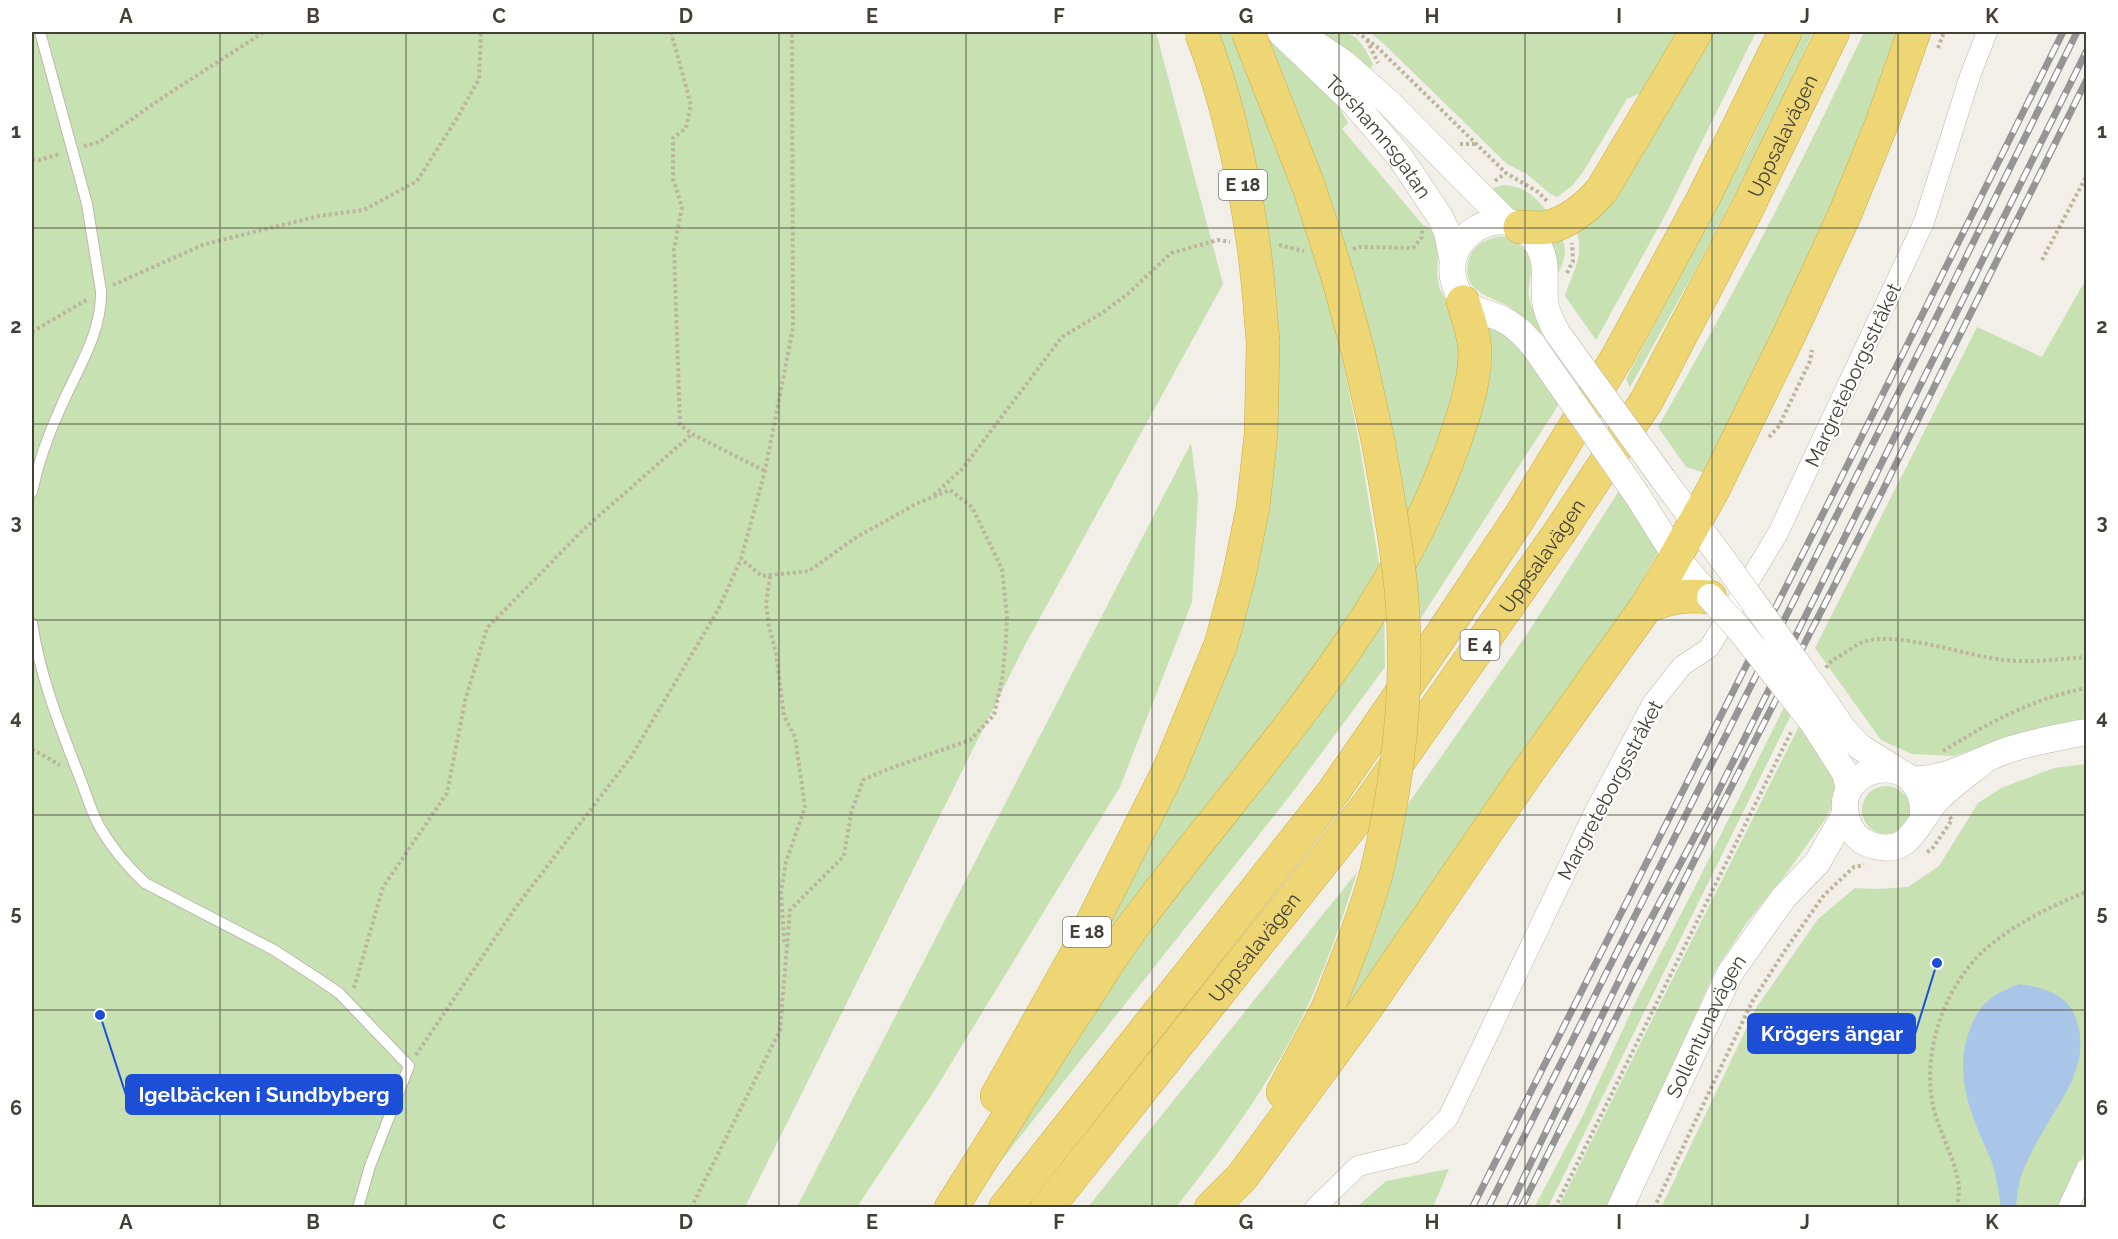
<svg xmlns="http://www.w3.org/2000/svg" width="2118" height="1239" font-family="Raleway,sans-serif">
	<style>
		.green { fill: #c7e1b3 }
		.water { fill: #a9c6e8 }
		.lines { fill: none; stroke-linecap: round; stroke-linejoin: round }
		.service-casing { stroke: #bcb8aa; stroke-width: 12 }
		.minor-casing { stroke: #bcb8aa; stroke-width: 21 }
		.tertiary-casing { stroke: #bcb8aa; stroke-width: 27 }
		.motorway-casing { stroke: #ccac46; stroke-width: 34 }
		.path { stroke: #bcb59d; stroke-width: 4; stroke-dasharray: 3 3; stroke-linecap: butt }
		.service { stroke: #fff; stroke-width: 10 }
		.minor { stroke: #fff; stroke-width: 20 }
		.tertiary { stroke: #fff; stroke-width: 26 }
		.motorway { stroke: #eed675; stroke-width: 33 }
		.rail-casing { stroke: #959595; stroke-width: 7 }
		.rail { stroke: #fff; stroke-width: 4.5; stroke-dasharray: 14; stroke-linecap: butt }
		.tertiary-bridge-casing { stroke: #bcb8aa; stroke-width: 27; stroke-linecap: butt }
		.motorway-bridge-casing { stroke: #ccac46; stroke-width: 34; stroke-linecap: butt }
		.tertiary-bridge { stroke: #fff; stroke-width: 26 }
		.motorway-bridge { stroke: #eed675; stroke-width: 33 }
		.grid { fill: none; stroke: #434036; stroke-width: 1.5; stroke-opacity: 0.55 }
		.labels { text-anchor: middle; stroke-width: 4.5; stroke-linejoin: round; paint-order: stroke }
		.shield { fill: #fff; stroke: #7b7972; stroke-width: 1.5 }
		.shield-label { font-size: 18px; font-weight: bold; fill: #434036 }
		.street-label { font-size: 20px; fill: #434036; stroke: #fff }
		.leader { fill: none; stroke: #1d4ed8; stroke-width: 2 }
		.callout-dot { fill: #1d4ed8; stroke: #fff; stroke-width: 2 }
		.callout { fill: #1d4ed8; stroke: #1d4ed8; stroke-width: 2 }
		.callout-label { font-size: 21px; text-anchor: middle; font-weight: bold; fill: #fff }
		.neatline { fill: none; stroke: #434036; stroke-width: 2 }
		.grid-label { font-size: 20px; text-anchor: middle; font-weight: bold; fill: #434036 }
	</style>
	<rect width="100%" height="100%" fill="#f1efe7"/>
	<path class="green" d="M32 32H1156L1223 284 1026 643 745 1207H32Z
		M1215 32H1233L1292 177 1332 306 1359 442 1381 575 1330 652 1067 993 1266 512Z
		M1265 32 1312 71 1338 105 1348 123 1342 129 1422 224 1430 229 1437 230 1439 240 1437 273 1439 287 1449 306 1465 358 1409 526 1319 169Z
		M1316 32C1352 31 1356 30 1373 64L1371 68 1352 60Z
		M1369 32H1683L1641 93 1627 99 1583 172 1572 186 1557 197 1549 193 1527 174 1507 164 1383 43Z
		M1707 32H1756L1668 210 1596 340 1565 296C1573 269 1586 256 1575 227Z
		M1803 32H1813L1760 147 1691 278 1630 387 1626 379 1749 146Z
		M1864 32H1904L1865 141 1705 473 1686 467 1658 427C1732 298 1801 166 1864 32Z
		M1502 185C1527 186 1537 198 1551 217 1520 216 1511 214 1491 189Z
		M1561 234C1568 251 1565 261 1556 277L1557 261 1549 238Z
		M1501 236C1519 239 1532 253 1531 272 1530 280 1528 288 1529 296 1531 309 1537 319 1544 330L1540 334C1530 323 1518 311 1504 304 1483 294 1461 289 1469 259 1473 244 1487 239 1501 236Z
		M2086 279V721L2004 739 1954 756 1912 754 1881 740 1815 648 1977 327 2042 357Z
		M1480 324 1498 331 1514 342 1559 404 1419 621 1414 559Z
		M1191 443 1198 496 1192 602 1120 787 933 1093 857 1207H797Z
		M1619 491 1659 550 1627 607 1344 1015 1386 899 1399 848 1408 804 1527 634Z
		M1384 610 1385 667 1292 793 989 1176 1134 947Z
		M1786 703 1792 713 1548 1207 1534 1208 1583 1115 1638 997 1696 885Z
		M1799 726 1831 769 1837 788 1833 804 1824 821 1789 870 1748 921 1716 969 1608 1207 1558 1208Z
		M2086 764V1150L2061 1207 1661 1208 1756 1008 1818 919 1855 888 1876 889 1908 887 1939 866 1978 803 2001 788 2054 768Z
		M1862 810a24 24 0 1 1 48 0a24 24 0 1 1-48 0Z
		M1357 872C1339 930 1319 988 1290 1041 1257 1101 1218 1154 1176 1207H1088Z
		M1449 1169 1433 1207H1357L1386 1181Z"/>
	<path class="water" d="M2019 984C2047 988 2071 995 2078 1025 2087 1061 2069 1089 2051 1118 2040 1136 2028 1157 2021 1176 2018 1186 2017 1197 2016 1207H2001C1998 1190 1996 1169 1988 1153 1970 1113 1953 1073 1970 1029 1974 1017 1980 1007 1990 999 1999 992 2009 988 2019 984Z"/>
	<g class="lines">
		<g class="service-casing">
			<path id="service" d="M32 492C38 464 48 435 60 409 76 371 102 334 101 291L87 204 40 32
				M32 623C40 676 59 724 78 773 86 792 91 813 101 829 113 850 128 867 145 883L274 950 320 980 339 993 409 1066 370 1166 358 1208"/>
		</g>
		<g class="minor-casing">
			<path id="minor" d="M1315 1208 1358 1166 1412 1153 1448 1118 1594 813 1652 704 1682 666 1709 648 1778 533 1924 222 1970 76 1987 32
				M2068 1208 2086 1169"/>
		</g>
		<g class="tertiary-casing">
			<g id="tertiary">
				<path id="s1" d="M1280 32 1353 102 1400 157 1440 217 1447 232 1452 257"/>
				<path d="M1298 32 1344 63 1387 101 1506 221"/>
				<path d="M1533 345C1524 335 1515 325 1502 319 1490 313 1470 311 1462 299 1425 243 1503 194 1534 239 1550 261 1543 276 1545 300 1546 313 1552 324 1558 334"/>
				<path d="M1663 479 1724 561"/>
				<path d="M1637 495 1676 557 1710 597"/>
				<path d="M1827 705 1843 729 1860 747 1897 770"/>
				<path d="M1813 723 1845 773 1849 790"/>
				<path d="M1912 779C1944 781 1975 762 2005 751 2031 742 2059 737 2086 732"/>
				<path d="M1923 818C1927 744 1829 763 1847 820 1851 833 1861 843 1875 846 1912 856 1918 819 1938 799 1952 785 1969 773 1984 761"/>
				<path id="s2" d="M1620 1208 1730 973 1784 897 1817 863 1845 814"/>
			</g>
		</g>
		<g class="motorway-casing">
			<g id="motorway">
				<path d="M1520 227C1529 227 1539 229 1548 227 1570 222 1588 206 1602 190L1696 32"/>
				<path d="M1337 274 1359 355 1377 436"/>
				<path d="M1646 607C1669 597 1685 595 1710 597"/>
				<path d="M1283 1092 1328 1008 1353 944"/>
				<path d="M997 1096 1076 955 1169 770 1221 644 1239 576 1253 507 1261 434 1263 342"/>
				<path d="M951 1208C995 1138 1038 1069 1084 1000 1100 975 1116 949 1134 925 1245 775 1383 635 1449 457 1461 423 1474 390 1475 354 1475 336 1468 318 1463 302"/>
				<path d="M1005 1208 1334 791 1442 634 1519 518 1618 356 1703 199 1785 32"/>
				<path id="s3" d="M1047 1208 1368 805 1559 533 1647 400 1748 207 1833 32"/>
				<path d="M1211 1208 1242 1177 1364 1011 1525 776 1646 607 1667 572 1713 490 1790 333 1845 214 1882 123 1914 32"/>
			</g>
		</g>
		<path class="path" d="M671 32 691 105 686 128 673 138V179L682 207 674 249 680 425 692 434 765 471
			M1357 32 1377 47 1506 173 1538 192 1547 201
			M1367 40 1378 63
			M1938 48 1944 32
			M1460 144H1477
			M84 146 99 142 162 98 264 32
			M32 159 39 160 60 154
			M1495 181 1506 173
			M1279 245 1304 251
			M1353 249 1360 247 1413 248 1422 237V231
			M2042 260 2086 177
			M1567 273 1573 261 1572 243
			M113 285 205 244 319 216 364 210 417 181 459 115 479 79 481 32
			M32 332 88 299
			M1769 437 1779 426 1810 361 1812 350
			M934 495 963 468 1062 337 1102 313 1129 293 1171 253 1218 240 1230 242
			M770 576 766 604 769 626 776 653 784 716 795 737 805 807 786 862 781 892 784 940 788 946
			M1826 668C1830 661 1836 658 1843 654 1849 650 1856 645 1863 642 1897 630 1966 656 2004 660 2031 663 2059 659 2086 657
			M32 749 60 765
			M1943 751C1990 722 2032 699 2086 688
			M1927 852 1932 849 1952 820 1949 816
			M354 988 383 887 447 793 465 701 487 628 584 529 692 434
			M416 1055 516 907 631 757 718 610 741 559 765 471 793 328 792 32
			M691 1208 780 1030 790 910 844 856 851 813 863 780 888 769 970 740 994 715 1002 680 1006 640 1007 617 1002 569 972 507 950 490 916 504 855 538 809 571 762 576 741 559
			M1555 1208 1792 730
			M1654 1208 1752 1002 1786 949 1824 895 1854 867 1864 865
			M1958 1208C1958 1199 1960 1189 1958 1180 1953 1155 1939 1131 1933 1106 1921 1048 1947 978 1994 942 2022 920 2054 905 2086 892"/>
		<use href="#service" class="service"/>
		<use href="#minor" class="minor"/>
		<use href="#tertiary" class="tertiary"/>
		<use href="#motorway" class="motorway"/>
		<g class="rail-casing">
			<path id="rail" d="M1472 1208 1839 482 2063 32
				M1488 1208 1933 324 2077 32
				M1509 1208 1627 964 1712 804 2086 52
				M1521 1208 1721 807 1877 502 2086 81"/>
		</g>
		<use href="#rail" class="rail"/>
		<g class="tertiary-bridge-casing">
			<path id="tertiary-bridge" d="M1558 334 1663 479
				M1533 345 1637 495
				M1724 561 1827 705
				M1710 597 1739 629 1813 723"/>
		</g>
		<g class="motorway-bridge-casing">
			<path id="motorway-bridge" d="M1201 32C1226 95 1243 174 1253 241 1258 275 1260 309 1263 342
				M1248 32 1309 187 1337 274
				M1353 944C1362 918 1372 892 1378 866 1399 776 1410 681 1401 589 1396 537 1386 486 1377 436"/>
		</g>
		<use href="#tertiary-bridge" class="tertiary-bridge"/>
		<use href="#motorway-bridge" class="motorway-bridge"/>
	</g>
	<path class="grid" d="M220 32V1208M406 32V1208M593 32V1208M779 32V1208M966 32V1208M1152 32V1208M1339 32V1208M1525 32V1208M1712 32V1208M1898 32V1208M32 228H2086M32 424H2086M32 620H2086M32 815H2086M32 1010H2086"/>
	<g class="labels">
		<g class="shield">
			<rect x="1219" y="170" width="48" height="30" rx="4.5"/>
			<rect x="1460.5" y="630" width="39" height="30" rx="4.5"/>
			<rect x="1063" y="917" width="48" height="30" rx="4.5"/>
		</g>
		<g class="shield-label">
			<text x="1243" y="191">E 18</text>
			<text x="1480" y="651">E 4</text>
			<text x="1087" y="938">E 18</text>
		</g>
		<g class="street-label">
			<text dy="7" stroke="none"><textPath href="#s3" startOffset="1304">Uppsalavägen</textPath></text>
			<text dy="7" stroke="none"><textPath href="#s1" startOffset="144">Torshamnsgatan</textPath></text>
			<text transform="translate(1853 375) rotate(-65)" y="7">Margreteborgsstråket</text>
			<text dy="7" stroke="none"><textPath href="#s3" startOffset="819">Uppsalavägen</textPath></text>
			<text transform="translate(1610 790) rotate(-62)" y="7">Margreteborgsstråket</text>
			<text dy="7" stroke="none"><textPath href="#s3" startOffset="333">Uppsalavägen</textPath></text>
			<text dy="7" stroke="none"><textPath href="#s2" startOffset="201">Sollentunavägen</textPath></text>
		</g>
	</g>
	<path class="leader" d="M1937 963L1915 1034M100 1015L126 1095"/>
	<g class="callout-dot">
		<circle cx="1937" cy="963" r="6"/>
		<circle cx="100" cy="1015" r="6"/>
	</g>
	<g class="callout">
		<rect x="1748" y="1014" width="167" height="39" rx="6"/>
		<rect x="126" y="1075" width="276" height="39" rx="6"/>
	</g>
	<g class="callout-label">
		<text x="1832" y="1041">Krögers ängar</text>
		<text x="264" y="1102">Igelbäcken i Sundbyberg</text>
	</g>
	<rect width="2118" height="1239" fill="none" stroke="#ffffff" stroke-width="66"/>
	<rect x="33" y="33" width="2052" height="1173" class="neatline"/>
	<g class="grid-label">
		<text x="126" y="23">A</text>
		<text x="313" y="23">B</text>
		<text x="499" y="23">C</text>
		<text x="686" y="23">D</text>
		<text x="872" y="23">E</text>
		<text x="1059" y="23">F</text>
		<text x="1246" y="23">G</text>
		<text x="1432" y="23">H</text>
		<text x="1619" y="23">I</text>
		<text x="1805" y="23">J</text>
		<text x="1992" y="23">K</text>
		<text x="16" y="138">1</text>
		<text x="2102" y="138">1</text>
		<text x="16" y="333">2</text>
		<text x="2102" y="333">2</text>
		<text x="16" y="529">3</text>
		<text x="2102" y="529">3</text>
		<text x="16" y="724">4</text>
		<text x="2102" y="724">4</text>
		<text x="16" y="920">5</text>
		<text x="2102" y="920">5</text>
		<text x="16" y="1115">6</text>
		<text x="2102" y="1115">6</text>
		<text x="126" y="1229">A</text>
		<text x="313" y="1229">B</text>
		<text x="499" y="1229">C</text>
		<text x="686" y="1229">D</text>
		<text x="872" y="1229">E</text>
		<text x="1059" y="1229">F</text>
		<text x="1246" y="1229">G</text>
		<text x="1432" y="1229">H</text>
		<text x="1619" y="1229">I</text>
		<text x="1805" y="1229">J</text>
		<text x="1992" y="1229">K</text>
	</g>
</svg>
